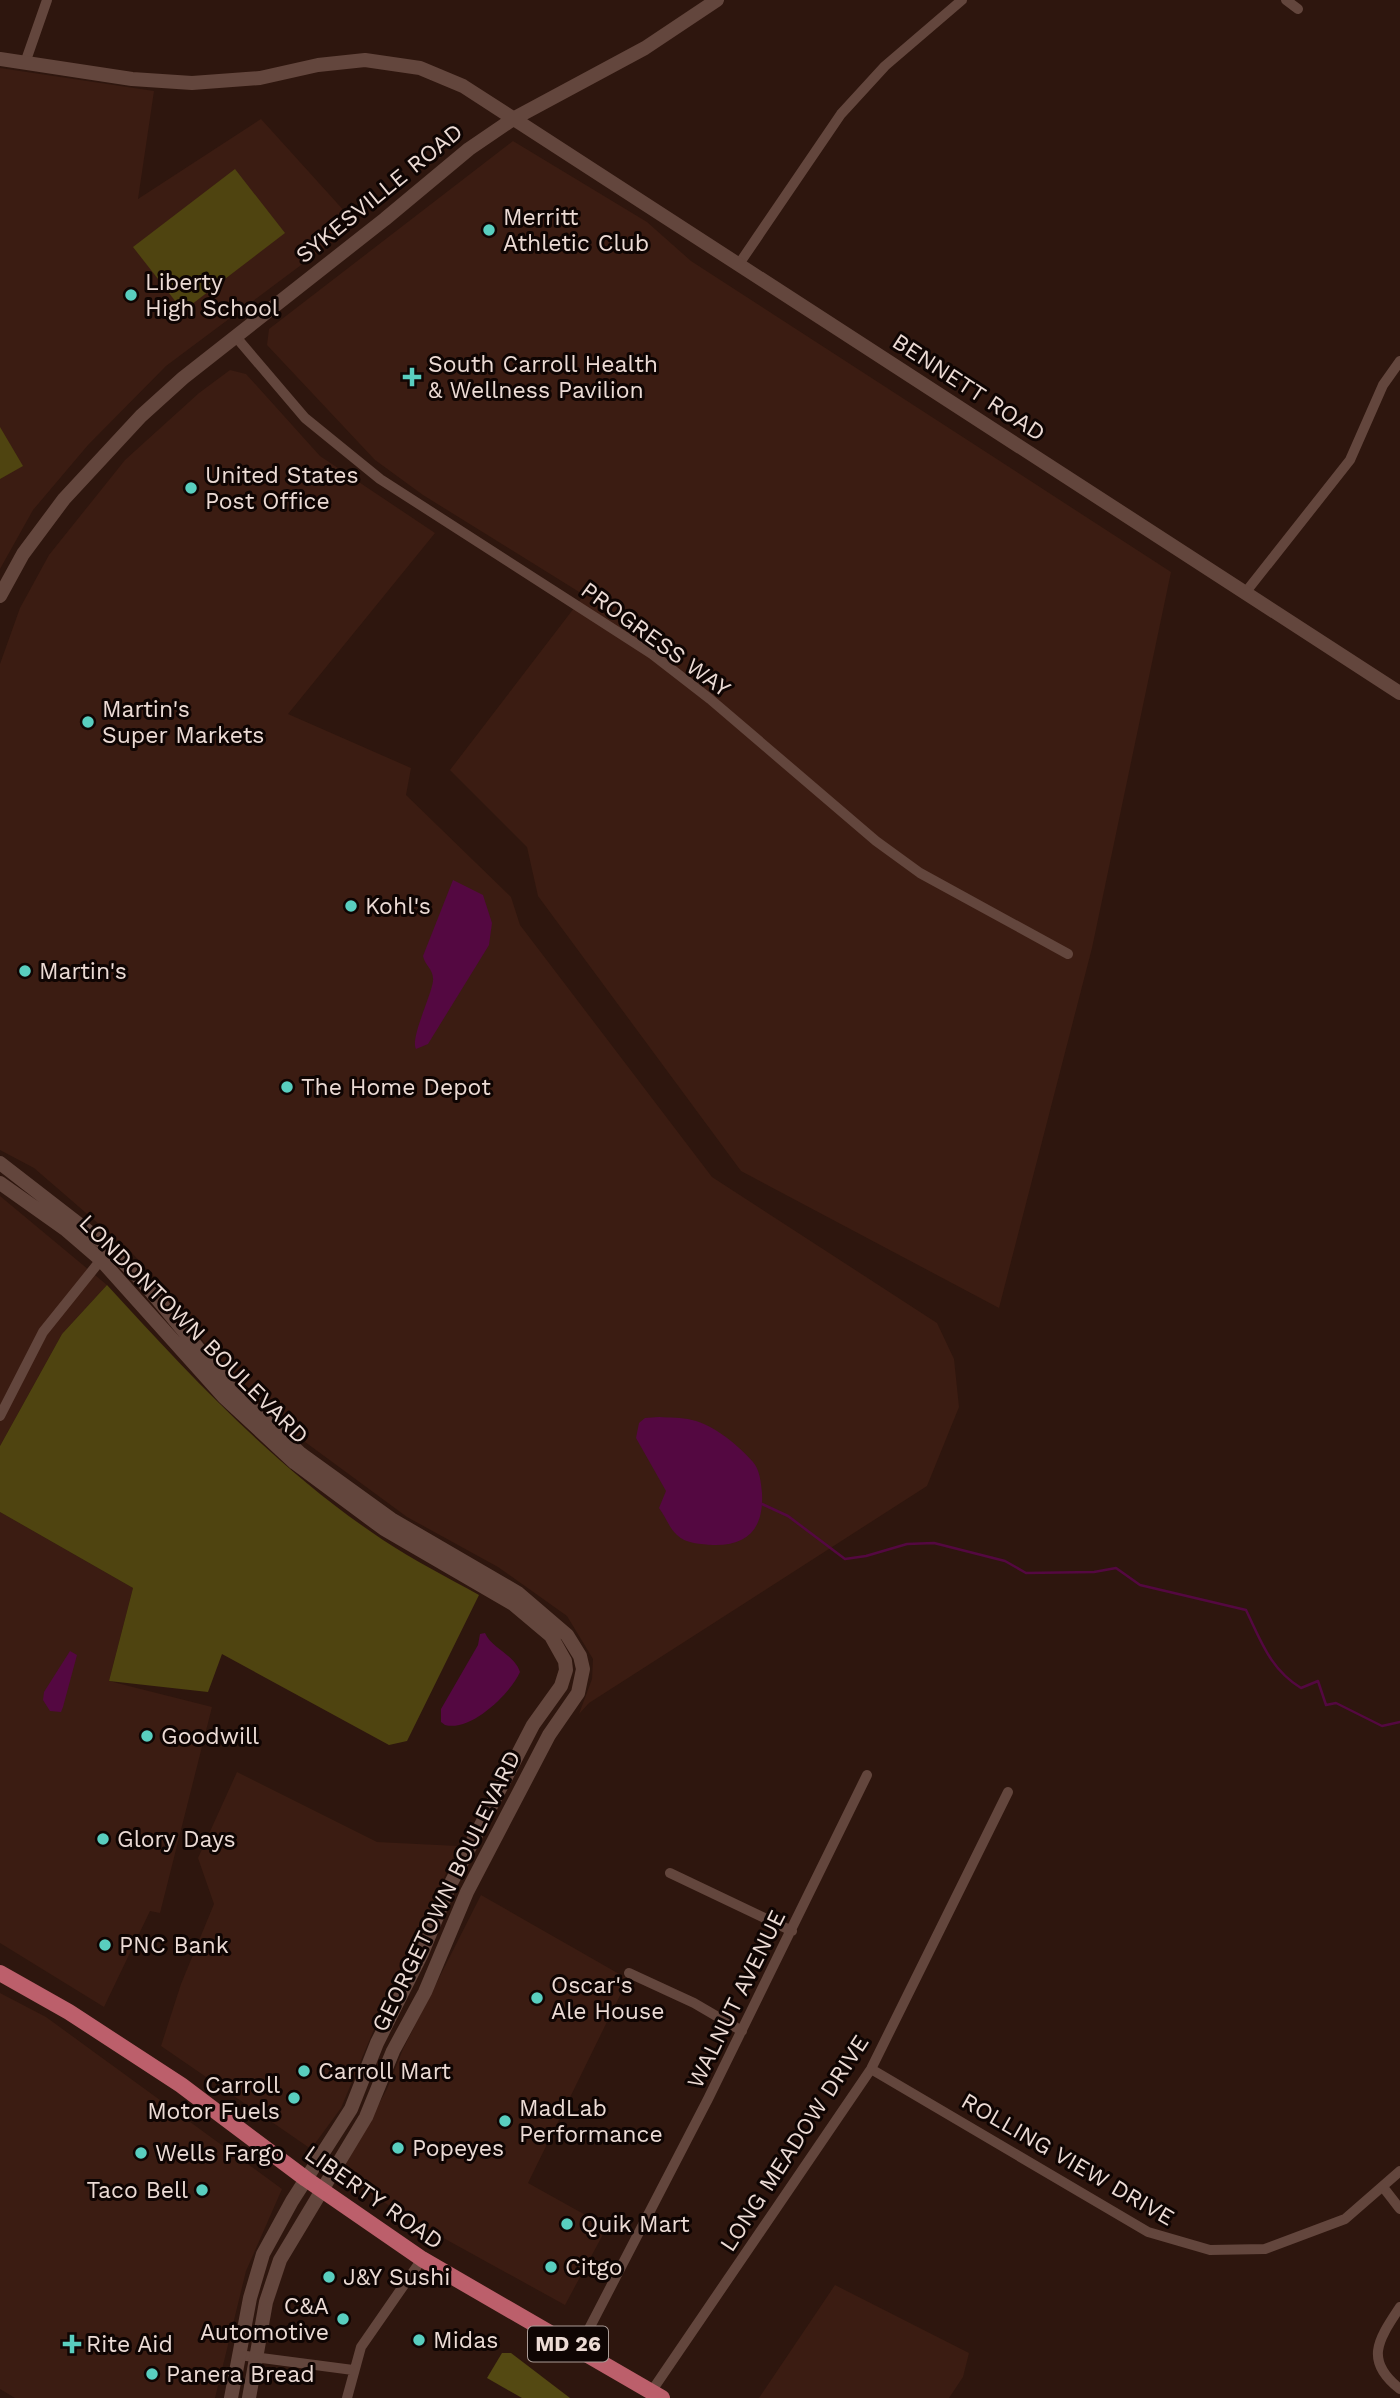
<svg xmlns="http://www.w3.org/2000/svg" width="1400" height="2398" font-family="'Work Sans',sans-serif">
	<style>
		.built { fill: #3b1c12 }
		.green { fill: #4f4410 }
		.forest { fill: #544912 }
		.water { fill: #540841 }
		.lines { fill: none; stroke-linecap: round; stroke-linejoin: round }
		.stream { stroke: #540841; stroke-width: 2.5 }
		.street { stroke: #63463d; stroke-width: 10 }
		.secondary { stroke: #63463d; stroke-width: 14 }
		.primary { stroke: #bc5f6b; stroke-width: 16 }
		.poi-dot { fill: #59cebf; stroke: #0f0503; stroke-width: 2.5 }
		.labels { text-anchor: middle; stroke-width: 6; stroke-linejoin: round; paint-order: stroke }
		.shield { fill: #0f0503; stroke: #aa9b96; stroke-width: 2 }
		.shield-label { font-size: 21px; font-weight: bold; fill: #ecdbd5 }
		.street-label { font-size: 23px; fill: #ecdbd5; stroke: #0f0503 }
		.poi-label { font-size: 23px; fill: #ecdbd5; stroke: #0f0503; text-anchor: start }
	</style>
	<rect width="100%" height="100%" fill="#2e160e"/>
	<path class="built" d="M0 68 154 91 138 199 261 119 356 224 166 366 88 445 33 510 0 569Z
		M513 141 647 222 691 261 1171 572 1092 948 999 1308 741 1171 538 896 527 847 450 770 584 595 423 495 375 460 267 345 269 329Z
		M230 370 246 374 320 456 435 533 288 714 411 768 406 795 511 897 520 925 712 1177 937 1323 954 1359 959 1407 927 1486 589 1703 579 1714 592 1679 593 1659 567 1616 498 1567 407 1517 282 1425 225 1372 169 1293 130 1251 34 1168 0 1150V664L20 608 49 555 125 460 199 393Z
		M0 1196 107 1285 62 1334 0 1446Z
		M0 1512 133 1588 109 1681 212 1707 160 1913 150 1911 104 2007 0 1943Z
		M237 1772 377 1842 458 1846 410 1955 390 1991 341 2108 311 2149 161 2046 181 1984 214 1904 198 1858Z
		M481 1895 628 1979 528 2183 607 2227 565 2305 447 2240 355 2185 346 2175V2164L387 2089 403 2049Z
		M0 1993 46 2017 282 2189 246 2271 215 2398H15L0 2389Z
		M835 2285 969 2353 963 2377 949 2398H759Z"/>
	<path class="green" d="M235 169 285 233 183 311 133 247Z
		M0 427 23 466 0 479Z
		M107 1285C192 1378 277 1469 383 1540 413 1560 447 1577 479 1595L407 1741 389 1745 222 1654 208 1692 109 1681 133 1588 0 1512V1446L62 1334Z"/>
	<path class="forest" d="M502 2353H511L570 2398H522L487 2378Z"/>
	<path class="water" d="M453 880 483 895 492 923 489 945 428 1044 416 1049C410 1038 431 997 433 981 434 969 425 966 423 956Z
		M659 1417C670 1418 681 1417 692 1420 714 1425 738 1445 753 1462 760 1470 761 1483 762 1493 764 1528 748 1546 713 1545 701 1544 686 1544 677 1535 669 1528 666 1517 659 1508L666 1491 636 1438 639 1423 645 1418Z
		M485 1633C492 1649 514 1654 520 1672 510 1694 471 1732 445 1725L441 1722V1709L478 1645 480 1634Z
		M70 1651 77 1655 63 1707 61 1712 50 1711 43 1700 44 1692Z"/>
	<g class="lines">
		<path class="stream" d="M762 1504 788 1516 845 1559 866 1556 907 1544 934 1543 1005 1561 1026 1573 1094 1572 1116 1568 1140 1585 1246 1610C1261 1641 1270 1669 1301 1688L1318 1681 1326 1705 1336 1703 1382 1726 1400 1722"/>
		<path class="street" d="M1286 0 1298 9
			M25 63 47 0
			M739 264 841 114 885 66 962 0
			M236 337 305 418 380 479 652 654 710 699 876 841 920 873 1068 954
			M1245 593 1350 460 1383 385 1400 361
			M0 1416 43 1332 104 1256
			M670 1873 792 1931
			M629 1973 694 2003 742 2031
			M871 2069 1148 2232 1210 2250 1265 2249 1345 2219 1400 2171
			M1383 2187 1400 2209
			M1400 2307C1379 2339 1363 2360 1400 2389
			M578 2350 708 2099 867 1775
			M239 2355 353 2370
			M651 2392 871 2069 1008 1792
			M347 2398 361 2347 422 2259"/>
		<path class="secondary" d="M0 59 132 79 192 83 260 78 318 65 365 60 420 68 463 86 1400 693
			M0 596 23 554 64 499 141 416 183 378 385 219 469 149 513 119 645 48 717 0
			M0 1163 111 1249 144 1283 231 1388 301 1454 391 1519 518 1593 567 1635 580 1656 583 1669 578 1693 549 1735 467 1892 425 1992 393 2051 366 2117 280 2260 266 2302 249 2398
			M0 1183 65 1229 101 1260 224 1397 295 1463 384 1529 513 1604 551 1636 565 1661 566 1670 561 1686 533 1725 450 1885 422 1953 377 2043 351 2109 292 2201 263 2254 250 2298 231 2398"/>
		<path class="primary" d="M0 1973 69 2012 181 2085 306 2179 422 2259 662 2398"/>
	</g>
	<g class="poi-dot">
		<circle cx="489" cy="230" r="7"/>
		<circle cx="131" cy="295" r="7"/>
		<path d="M408.5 366.5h7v7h7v7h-7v7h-7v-7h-7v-7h7z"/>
		<circle cx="191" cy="488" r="7"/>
		<circle cx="88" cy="722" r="7"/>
		<circle cx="351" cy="906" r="7"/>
		<circle cx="25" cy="971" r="7"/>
		<circle cx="287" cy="1087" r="7"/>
		<circle cx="147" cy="1736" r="7"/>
		<circle cx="103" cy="1839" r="7"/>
		<circle cx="105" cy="1945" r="7"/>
		<circle cx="537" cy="1998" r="7"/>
		<circle cx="304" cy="2071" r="7"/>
		<circle cx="294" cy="2098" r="7"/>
		<circle cx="505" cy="2121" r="7"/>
		<circle cx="398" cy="2148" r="7"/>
		<circle cx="141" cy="2153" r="7"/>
		<circle cx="202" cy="2190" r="7"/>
		<circle cx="567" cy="2224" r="7"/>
		<circle cx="551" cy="2267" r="7"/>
		<circle cx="329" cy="2277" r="7"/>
		<circle cx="343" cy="2319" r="7"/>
		<circle cx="419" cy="2340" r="7"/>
		<path d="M68.5 2333.5h7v7h7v7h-7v7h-7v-7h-7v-7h7z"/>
		<circle cx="152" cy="2374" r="7"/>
	</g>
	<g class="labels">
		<rect class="shield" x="528" y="2326.5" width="80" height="35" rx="5"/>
		<g class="shield-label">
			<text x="568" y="2351">MD 26</text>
		</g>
		<g class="street-label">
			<text transform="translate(379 193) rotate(-39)" y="8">SYKESVILLE ROAD</text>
			<text transform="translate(969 387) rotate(33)" y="8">BENNETT ROAD</text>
			<text transform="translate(656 639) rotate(36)" y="8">PROGRESS WAY</text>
			<text transform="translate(194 1329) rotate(45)" y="8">LONDONTOWN BOULEVARD</text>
			<text transform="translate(446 1891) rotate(-64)" y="8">GEORGETOWN BOULEVARD</text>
			<text transform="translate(736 1999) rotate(-64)" y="8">WALNUT AVENUE</text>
			<text transform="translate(794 2143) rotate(-57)" y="8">LONG MEADOW DRIVE</text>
			<text transform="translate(1068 2159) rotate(30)" y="8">ROLLING VIEW DRIVE</text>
			<text transform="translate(374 2197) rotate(35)" y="8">LIBERTY ROAD</text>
		</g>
		<g class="poi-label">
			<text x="503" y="225">Merritt<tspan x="503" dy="26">Athletic Club</tspan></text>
			<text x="145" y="290">Liberty<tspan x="145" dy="26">High School</tspan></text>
			<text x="428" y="372">South Carroll Health<tspan x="428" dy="26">&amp; Wellness Pavilion</tspan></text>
			<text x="205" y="483">United States<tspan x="205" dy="26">Post Office</tspan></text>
			<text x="102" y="717">Martin's<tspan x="102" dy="26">Super Markets</tspan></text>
			<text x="365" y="914">Kohl's</text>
			<text x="39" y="979">Martin's</text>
			<text x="301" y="1095">The Home Depot</text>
			<text x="161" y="1744">Goodwill</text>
			<text x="117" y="1847">Glory Days</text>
			<text x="119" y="1953">PNC Bank</text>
			<text x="551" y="1993">Oscar's<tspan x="551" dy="26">Ale House</tspan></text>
			<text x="318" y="2079">Carroll Mart</text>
			<text x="280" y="2093" text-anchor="end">Carroll<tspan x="280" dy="26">Motor Fuels</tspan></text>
			<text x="519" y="2116">MadLab<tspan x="519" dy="26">Performance</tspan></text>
			<text x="412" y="2156">Popeyes</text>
			<text x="155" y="2161">Wells Fargo</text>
			<text x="188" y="2198" text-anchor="end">Taco Bell</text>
			<text x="581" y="2232">Quik Mart</text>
			<text x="565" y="2275">Citgo</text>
			<text x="343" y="2285">J&amp;Y Sushi</text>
			<text x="329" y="2314" text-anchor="end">C&amp;A<tspan x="329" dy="26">Automotive</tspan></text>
			<text x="433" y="2348">Midas</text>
			<text x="86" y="2352">Rite Aid</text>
			<text x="166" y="2382">Panera Bread</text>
		</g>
	</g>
</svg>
